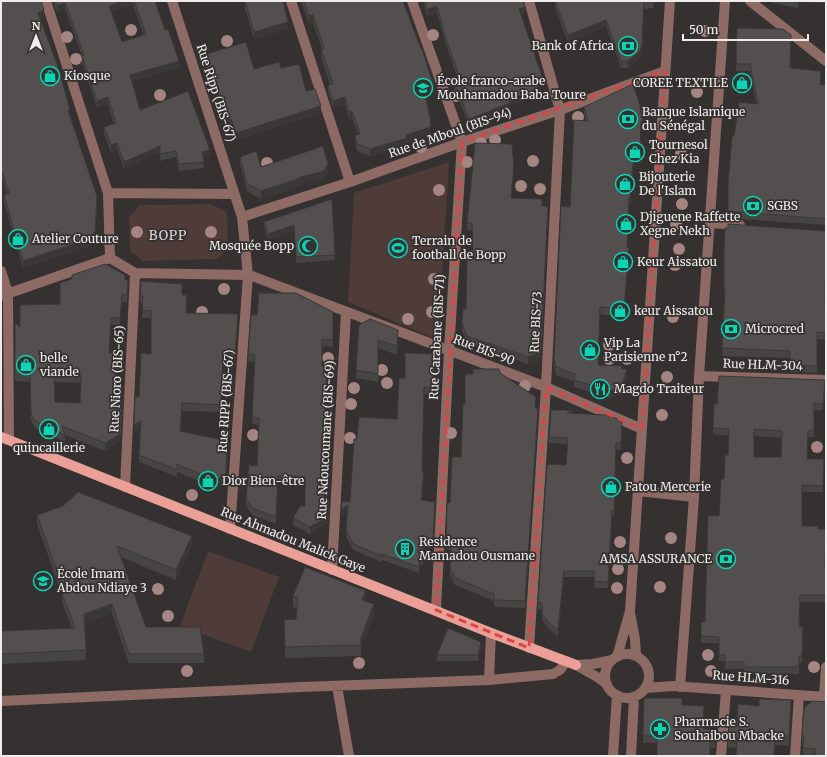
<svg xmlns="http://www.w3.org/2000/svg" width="827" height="757" font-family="Merriweather,serif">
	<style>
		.garden { fill: #4f3b38 }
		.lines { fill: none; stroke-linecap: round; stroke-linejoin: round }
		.minor { stroke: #8e6a65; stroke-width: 10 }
		.major { stroke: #eaa097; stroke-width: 10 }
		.tree { fill: #a48581 }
		.wall { fill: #474444; fill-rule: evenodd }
		.shaded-wall { fill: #3a3737 }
		.building { fill: #534f4f; stroke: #3a3737; fill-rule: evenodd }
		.marked { fill: none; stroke: #da4645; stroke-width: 3; stroke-dasharray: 8 5; stroke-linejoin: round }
		.labels { text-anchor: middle; stroke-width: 3.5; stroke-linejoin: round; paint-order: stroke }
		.poi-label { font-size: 12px; fill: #efedec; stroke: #343130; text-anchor: start }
		.street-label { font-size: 12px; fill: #efedec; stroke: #343130 }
		.neighbourhood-label { font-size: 13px; letter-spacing: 1px; fill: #dad6d5; stroke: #343130 }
	</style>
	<rect width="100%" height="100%" fill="#343130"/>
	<path class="garden" d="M449 162 438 340 348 302 354 193Z
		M211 204 227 212 228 249 217 259 143 261 130 251 129 217 140 205Z
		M208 551 279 577 251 652 180 626Z"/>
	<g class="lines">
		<path class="minor" d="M46 1 108 193 110 258 135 273 248 275 252 276 546 387 642 429
			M172 1 242 217 248 275 230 529
			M291 1 350 182
			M412 1 462 142 449 351 436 610
			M750 1 826 61
			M108 193 234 194
			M242 217 350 182 462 142 560 110 665 71
			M710 223 740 225
			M1 271 8 293 9 440
			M1 296 110 258
			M699 376 826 380
			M125 487 135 273
			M638 491 694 497
			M332 570 346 312
			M630 613 635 639 636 656
			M529 648 546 387 560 110 529 1
			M605 676a22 22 0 1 1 44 0a22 22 0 1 1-44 0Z
			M617 657 630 611 670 1
			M576 665 597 677 607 684
			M576 665 593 664 612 660
			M489 680 491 633
			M337 686 349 756
			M680 687 694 497 699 376 725 1
			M645 688 673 686 826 697
			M824 696 826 667
			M1 701 302 687 489 680 553 674 560 670 566 661
			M613 756 617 695
			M631 756 634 697
			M721 756 726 690
			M795 756 799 695"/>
		<path class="major" d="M1 437 491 633 576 665"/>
	</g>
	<g class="tree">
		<circle cx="131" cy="30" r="6"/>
		<circle cx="705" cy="31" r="6"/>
		<circle cx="433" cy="35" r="6"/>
		<circle cx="67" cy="37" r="6"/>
		<circle cx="227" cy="41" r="6"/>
		<circle cx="76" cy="59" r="6"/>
		<circle cx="697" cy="92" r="6"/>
		<circle cx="160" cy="95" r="6"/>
		<circle cx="456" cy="96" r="6"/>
		<circle cx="578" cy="117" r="6"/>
		<circle cx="495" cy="140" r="6"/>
		<circle cx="481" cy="143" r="6"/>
		<circle cx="421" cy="147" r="6"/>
		<circle cx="681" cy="154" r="6"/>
		<circle cx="533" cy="161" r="6"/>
		<circle cx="467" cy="162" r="6"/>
		<circle cx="267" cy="163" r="6"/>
		<circle cx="521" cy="186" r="6"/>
		<circle cx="540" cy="189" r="6"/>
		<circle cx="439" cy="190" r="6"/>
		<circle cx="682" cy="204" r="6"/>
		<circle cx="676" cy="224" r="6"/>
		<circle cx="137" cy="232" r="6"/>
		<circle cx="211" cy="232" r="6"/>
		<circle cx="679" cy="249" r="6"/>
		<circle cx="675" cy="265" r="6"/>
		<circle cx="434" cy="279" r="6"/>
		<circle cx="224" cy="289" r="6"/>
		<circle cx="202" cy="312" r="6"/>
		<circle cx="432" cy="312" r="6"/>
		<circle cx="673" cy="317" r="6"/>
		<circle cx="408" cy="319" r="6"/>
		<circle cx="609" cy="345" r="6"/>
		<circle cx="328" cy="358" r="6"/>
		<circle cx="609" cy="359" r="6"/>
		<circle cx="627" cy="359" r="6"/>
		<circle cx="382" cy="370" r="6"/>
		<circle cx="667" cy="377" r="6"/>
		<circle cx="387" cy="383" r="6"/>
		<circle cx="525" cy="386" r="6"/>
		<circle cx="354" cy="388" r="6"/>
		<circle cx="351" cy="404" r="6"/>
		<circle cx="662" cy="415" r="6"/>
		<circle cx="451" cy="433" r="6"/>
		<circle cx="253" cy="435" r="6"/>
		<circle cx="350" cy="438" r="6"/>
		<circle cx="817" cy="447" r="6"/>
		<circle cx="627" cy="458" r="6"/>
		<circle cx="192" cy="495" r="6"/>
		<circle cx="671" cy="538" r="6"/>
		<circle cx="620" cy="542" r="6"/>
		<circle cx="618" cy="569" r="6"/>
		<circle cx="660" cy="587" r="6"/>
		<circle cx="617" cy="588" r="6"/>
		<circle cx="158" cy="589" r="6"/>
		<circle cx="168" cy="616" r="6"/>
		<circle cx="708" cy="655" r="6"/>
		<circle cx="359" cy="663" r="6"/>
		<circle cx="814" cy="667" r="6"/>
		<circle cx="187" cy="671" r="6"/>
		<circle cx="711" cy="671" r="6"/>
	</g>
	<path class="wall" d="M1 1 44 17 41 19 97 203 95 238 90 246 23 268 4 202V195L7 194 1 176Z
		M53 1H155L179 68 132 81 140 110 210 156 203 158 204 168 179 171 176 157 160 161V152L124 169 117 149 111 152 104 134V127L114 124 108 104 97 108 82 62V56L65 9 57 13ZM133 5 144 35 122 42 111 11Z
		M245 1 288 29 254 39 245 8Z
		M301 1H403L433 90 424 92 431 134 407 142V145L370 156 357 151 355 142V135L358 134 352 118 349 119 345 104 333 108 328 92V85H330L321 56V49H322L313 22 309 23Z
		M423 1H523L525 13 521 15 543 86 536 97 510 106V109L469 125 455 90V84L459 82 446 45 437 13 427 17Z
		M555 1H654L653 8 644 9 642 51 640 58 628 68H621L606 26 568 42 555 7Z
		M773 1H826V3L798 2V8L773 3Z
		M737 28 790 68 820 85 826 84V225L728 218V185L734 136 756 104 750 71H736Z
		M203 55 254 69 281 68 306 91 321 113 236 140 231 126 228 127 215 92 212 93 203 61Z
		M584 107 643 121V128H641L640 157H634L630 205H629L627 247 629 255 624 317 600 314 598 365 622 369 627 376 622 393 610 398 574 387V381L556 375 554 366V359L570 207 586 121 584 114Z
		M240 157 261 167 328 171 324 178 298 186V187L261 199 247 191 240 165Z
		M514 173 511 198 542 206 548 213 541 359 528 364 467 343 462 331 463 309H466L473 253 472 230H467V223Z
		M332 199 335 260 296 263 294 231 268 240 264 227V222Z
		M826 231V276L825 293 826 340 817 339V373L790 372V358L722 356 725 297H724V252Z
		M125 280 128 287 127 302H122L120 325H111L109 353 117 361 114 396 122 403 121 441 105 451 65 435V442L35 428 31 421 30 382 15 381V323L20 327 60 304ZM55 382 81 383 80 403 55 402Z
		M182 295 187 302 186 313 238 322 235 361H223L221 412 182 411 181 431 227 448 226 480 216 488 177 472V477L139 462 140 428 134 432 139 397 151 354V318H142L143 303H140V296Z
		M1 311 2 312V381H1Z
		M333 312V347L322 346V366L327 373 324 446 326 501 329 508 328 523 310 534 293 525V518L305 506V484L278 483 276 524 252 515 246 505V498L257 466 259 425 252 424 255 362 248 361V354L257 315Z
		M359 325 398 338 397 355 378 348V382L356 378Z
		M436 354 434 394H424L422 471 424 478 422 501 435 509 433 548H423V565L420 564 419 573 382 560V562L353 550 346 536 347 512 341 516 350 502 357 439 397 419 405 378Z
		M500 373 536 408 538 416 525 608 494 607V601L455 585 450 575V549H446V542L450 502 461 457 465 404 473 374Z
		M825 386 823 410H814V437H808L807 459H824L823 492H802V526L818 529 825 567H826V602H800V627H803L802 663H799V674L744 673V669H725V662L719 661V643H701V622H705L724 479 728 455 729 436 713 434V428L717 404ZM754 436 782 438 781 457H754Z
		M573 414 622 421 621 450 616 449 614 517H612L608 588H594V577H564L558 637 548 628 542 620V609H538V602L566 465 568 444 549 443V437Z
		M37 515 192 545 176 580 121 557 146 627 204 654V663H129L112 613 85 623 86 660 1 664V631L72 628 62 603V595L37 524Z
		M293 596 366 601 374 615 361 648V656L285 658 284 620 296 619 297 608 293 607Z
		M481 648 478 661H437V655Z
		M644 698 682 705 703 729 716 736 715 748H710L657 743H643Z
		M804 708 826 756H803V746H802V736Z
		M791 710 789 746 775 745 728 748V738L737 726Z"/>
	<path class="shaded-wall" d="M124 1H133V5L109 12V6Z
		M65 3V9L57 13V6Z
		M437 6V13L427 17V10Z
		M525 7V13L519 15V9Z
		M644 9 642 51 640 58 628 68V61Z
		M44 10V17L38 20V13Z
		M313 15V22L309 23V16Z
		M606 20V26L568 42V35Z
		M288 22V29L254 39V32Z
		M179 61V68L130 81V75Z
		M543 79V86L536 97 510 106V109L469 125V119Z
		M433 83V90L423 93V86Z
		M215 85V92L212 93V86Z
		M108 97V104L97 108V101Z
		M345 97V104L333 108V101Z
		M321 106V113L236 140V133Z
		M352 111V118L349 119V112Z
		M231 119V126L228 127V120Z
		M431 127V134L407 142V145L370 156V149L406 135Z
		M117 143V149L111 152V145Z
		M160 146V152L124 169V162Z
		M210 150V156L202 158V152Z
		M634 150V157L630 205V198Z
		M328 164V171L324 178 298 186V187L261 199V191Z
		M514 166V173L511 205V198Z
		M97 196 95 238 90 246 23 268V261Z
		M548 206 541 359 528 364V357Z
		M294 225V231L268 240V234Z
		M629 247V255L624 317V309Z
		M122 294V302L120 325V318Z
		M238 314V322L235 361V354Z
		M398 330V338L397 355V346Z
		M117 354V361L113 403V396Z
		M627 369V376L622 393 610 398V391Z
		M122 396 121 441 105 451V443Z
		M538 409V416L525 608V601Z
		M573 410V417L567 413Z
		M141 421V428L134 432V425Z
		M227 441 226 480 216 488V481Z
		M424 471V478L421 507V500Z
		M329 501 328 523 310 534V527Z
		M348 505V512L341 516V509Z
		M192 536V545L176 580V570Z
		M420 558V564L419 573V567Z
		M564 571V577L558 637V630Z
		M366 591V602L362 600Z
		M112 604V613L84 623V614Z
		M374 604V615L361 648V638Z
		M481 642V648L478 661V655Z
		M791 700V710L789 746V736Z"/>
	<path class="building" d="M1 1H41L44 10 38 13 57 64 70 109 68 110 97 196 95 231 90 239 23 261 4 195 9 193 1 169Z
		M55 1H124L109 6 122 42 146 34 134 1H155L165 30 168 29 179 61 130 75 140 110 188 91 210 150 202 152 204 162 179 164 176 151 160 154V146L124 162 117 143 111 145 104 127 116 123 108 97 97 101 82 56 84 55 65 3 57 6Z
		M245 1H283L288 22 254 32Z
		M304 1H403L421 49H422L433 83 423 86 430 117 431 127 406 135 407 138 370 149 357 144 355 135 360 134 352 111 349 112 345 97 333 101 328 85 333 84 321 49 324 48 313 15 309 16Z
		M425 1H523L525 7 519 9 543 79 536 91 509 99 510 103 469 119 455 84 461 81 446 39 437 6 427 10Z
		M555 1H653V2H644L642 44 640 51 628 61H621L606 20 568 35Z
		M737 28 783 29 791 35 790 68 821 71 820 85 826 84V219L728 211V185L732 136H734L739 102 758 104 750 64H736Z
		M246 42 254 69 279 62 281 68 299 64 306 91 315 89 321 106 236 133 231 119 228 120 215 85 212 86 203 55Z
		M633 84 639 102 643 121H641L640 150H634L630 198 629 197 627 247H629L624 309 600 307 598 365 622 366V369H627L622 385 610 391 574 380 575 374 556 367 554 359 561 206 570 207 574 120 588 121 584 107Z
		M475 143 512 144 514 166 511 198 542 199V206H548L541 352 528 357 467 336 462 324 463 309H466L467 253H473L472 223H467Z
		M323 146 328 164 324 171 298 178V179L261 191 247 184 240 157 256 151 261 167Z
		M332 199 335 255 296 257 294 225 268 234 264 222Z
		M728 224 826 231V269L825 287 826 333 817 332V366L790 365V351L722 348 725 289H724V252L725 228H728Z
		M105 264 125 275V280H128L127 295 122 294 120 318H111L109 353 117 354 113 396H122L121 434 105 443 62 426 65 435 35 421 31 414 30 374H15V323L20 327V305L60 304V283L72 279V275ZM54 375H81L80 403 55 402Z
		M141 281 182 284V295H187L186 313 238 314 235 354 223 353 221 405 182 403 180 431 227 441 226 473 216 481 177 464V470L139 455 141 421 134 425 135 397H139L141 353 151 354V311L142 310 143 296H140Z
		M259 293H296L333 312V340L322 339V366H327L324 446H326L325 501H329L328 517 310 527 293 518 300 506H305V477L278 476 276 517 252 508 246 498 249 465 257 466 259 418 252 417 255 355 248 354 251 315H257Z
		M1 311 2 312V373H1Z
		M370 319 398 330 397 346 378 340V374L356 370 359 325Z
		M405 353 436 354 434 388 424 387 422 471H424L421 500 435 502 433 542H423V558H420L419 567 382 554V556L353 544 346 529 348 505 341 509 342 502H350L354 439H357L359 417 397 419 399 378H405Z
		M473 369H499L500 373 536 397 535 408 538 409 525 601 494 600V594L455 578 450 568 451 542H446L447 504 450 502 452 457H461L463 404H465V374H473Z
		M719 376 825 380 823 404 814 403V430L808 431 807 459H824L823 486 802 485V526H818V529H826L825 567H826V595H800L799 627H803L802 656H799V667H744V662H725V655L719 654V637L701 636V622H705L708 515 719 516 721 479H724L725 455H728L729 429 713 428 714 404H717ZM754 429 782 431 781 457H754Z
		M551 410H573L567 413 608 415 622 421 621 443H616L614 511H612L608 582 594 581V571H564L558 630 548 622 542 614V603L538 602 547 464 566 465 568 438 549 437Z
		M78 492 192 536 176 570 117 546 146 627H200L204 654H129L112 604 84 614 86 650 1 654V631L75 628 62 594 65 593 37 515 63 506Z
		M305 567 366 591 362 600 374 604 361 638V645L285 647 284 620 296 619 298 598 293 596Z
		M448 628 481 642 478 655H437Z
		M644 698H682V705L704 706 703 729H716L715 741H710V756H657V736H643Z
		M759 699 791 700 789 736H775L774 756H736L737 738H728L729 726H737L738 704 759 706Z
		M812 701 826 702V756H815L816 749 803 748 804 736H802L804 708Z"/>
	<path class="marked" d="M665 71 642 429 546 387 529 648 436 610 462 142Z"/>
	<defs>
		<g id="bank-ring" transform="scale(1)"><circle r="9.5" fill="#343130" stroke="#0ad5b5" stroke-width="1.5"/><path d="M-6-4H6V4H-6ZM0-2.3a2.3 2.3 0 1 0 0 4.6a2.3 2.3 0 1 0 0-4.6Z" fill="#0ad5b5"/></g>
		<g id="shop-ring" transform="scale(1)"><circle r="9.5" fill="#343130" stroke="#0ad5b5" stroke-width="1.5"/><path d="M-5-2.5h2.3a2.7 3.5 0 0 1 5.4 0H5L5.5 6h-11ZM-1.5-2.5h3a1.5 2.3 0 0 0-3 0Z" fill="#0ad5b5"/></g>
		<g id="school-ring" transform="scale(1)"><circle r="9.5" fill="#343130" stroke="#0ad5b5" stroke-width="1.5"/><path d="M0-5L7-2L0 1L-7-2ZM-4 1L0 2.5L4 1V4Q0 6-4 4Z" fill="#0ad5b5"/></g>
		<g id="mosque-ring" transform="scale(1)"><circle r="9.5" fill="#343130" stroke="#0ad5b5" stroke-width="1.5"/><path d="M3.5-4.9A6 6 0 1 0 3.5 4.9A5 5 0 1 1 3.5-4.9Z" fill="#0ad5b5"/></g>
		<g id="stadium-ring" transform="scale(1)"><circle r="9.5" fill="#343130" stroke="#0ad5b5" stroke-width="1.5"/><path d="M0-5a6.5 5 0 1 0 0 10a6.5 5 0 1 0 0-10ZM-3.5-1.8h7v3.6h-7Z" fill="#0ad5b5"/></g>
		<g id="restaurant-ring" transform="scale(1)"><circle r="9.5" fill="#343130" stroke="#0ad5b5" stroke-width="1.5"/><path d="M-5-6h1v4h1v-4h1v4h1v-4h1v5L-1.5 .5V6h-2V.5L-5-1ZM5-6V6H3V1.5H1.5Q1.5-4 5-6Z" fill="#0ad5b5"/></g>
		<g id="building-ring" transform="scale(1)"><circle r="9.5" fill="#343130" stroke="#0ad5b5" stroke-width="1.5"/><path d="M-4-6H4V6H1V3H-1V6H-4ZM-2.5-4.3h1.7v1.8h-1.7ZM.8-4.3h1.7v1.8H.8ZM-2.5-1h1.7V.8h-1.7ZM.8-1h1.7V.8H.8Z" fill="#0ad5b5"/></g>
		<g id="pharmacy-ring" transform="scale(1)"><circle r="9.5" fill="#343130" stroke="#0ad5b5" stroke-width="1.5"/><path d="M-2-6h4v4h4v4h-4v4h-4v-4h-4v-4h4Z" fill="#0ad5b5"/></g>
	</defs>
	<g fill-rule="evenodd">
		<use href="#bank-ring" x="628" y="46"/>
		<use href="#shop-ring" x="50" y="76"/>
		<use href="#shop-ring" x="742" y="83"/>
		<use href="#school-ring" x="423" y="88"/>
		<use href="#bank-ring" x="628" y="119"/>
		<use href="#shop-ring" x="635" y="152"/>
		<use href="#shop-ring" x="625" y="184"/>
		<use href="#bank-ring" x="753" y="206"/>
		<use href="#shop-ring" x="626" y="224"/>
		<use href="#shop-ring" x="18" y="239"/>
		<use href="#mosque-ring" x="308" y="246"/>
		<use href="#stadium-ring" x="398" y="248"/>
		<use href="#shop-ring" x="623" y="262"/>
		<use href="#shop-ring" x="620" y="311"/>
		<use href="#bank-ring" x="731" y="329"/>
		<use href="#shop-ring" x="590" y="350"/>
		<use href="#shop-ring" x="26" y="365"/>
		<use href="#restaurant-ring" x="600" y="389"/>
		<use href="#shop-ring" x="49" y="429"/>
		<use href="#shop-ring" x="208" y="481"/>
		<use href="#shop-ring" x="611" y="487"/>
		<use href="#building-ring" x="405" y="549"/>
		<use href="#bank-ring" x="726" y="559"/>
		<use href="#school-ring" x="43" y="581"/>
		<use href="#pharmacy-ring" x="660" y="729"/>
	</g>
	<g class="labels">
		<g class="poi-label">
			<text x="614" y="50" text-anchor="end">Bank of Africa</text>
			<text x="64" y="80">Kiosque</text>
			<text x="437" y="85">École franco-arabe<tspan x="437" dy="14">Mouhamadou Baba Toure</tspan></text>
			<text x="728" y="87" text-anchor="end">COREE TEXTILE</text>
			<text x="642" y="116">Banque Islamique<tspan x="642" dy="14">du Sénégal</tspan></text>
			<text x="649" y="149">Tournesol<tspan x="649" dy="14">Chez Kia</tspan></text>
			<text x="639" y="181">Bijouterie<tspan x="639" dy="14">De l'Islam</tspan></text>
			<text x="767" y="210">SGBS</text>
			<text x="640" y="221">Djiguene Raffette<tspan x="640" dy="14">Xegne Nekh</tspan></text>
			<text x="32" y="243">Atelier Couture</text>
			<text x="412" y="245">Terrain de<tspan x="412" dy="14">football de Bopp</tspan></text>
			<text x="294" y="250" text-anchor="end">Mosquée Bopp</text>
			<text x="637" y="266">Keur Aissatou</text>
			<text x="634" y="315">keur Aissatou</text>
			<text x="745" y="333">Microcred</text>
			<text x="604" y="347">Vip La<tspan x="604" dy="14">Parisienne n°2</tspan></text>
			<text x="40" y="362">belle<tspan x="40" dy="14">viande</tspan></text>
			<text x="614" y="393">Magdo Traiteur</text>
			<text x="49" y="452" text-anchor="middle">quincaillerie</text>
			<text x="222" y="485">Dior Bien-être</text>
			<text x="625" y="491">Fatou Mercerie</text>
			<text x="419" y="546">Residence<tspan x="419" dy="14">Mamadou Ousmane</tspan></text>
			<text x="712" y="563" text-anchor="end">AMSA ASSURANCE</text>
			<text x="57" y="578">École Imam<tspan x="57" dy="14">Abdou Ndiaye 3</tspan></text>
			<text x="674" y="726">Pharmacie S.<tspan x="674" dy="14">Souhaibou Mbacke</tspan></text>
		</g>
		<g class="street-label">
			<text transform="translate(216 93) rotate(72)" y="4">Rue Ripp (BIS-67)</text>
			<text transform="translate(450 133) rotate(-19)" y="4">Rue de Mboul (BIS-94)</text>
			<text transform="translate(536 322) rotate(-87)" y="4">Rue BIS-73</text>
			<text transform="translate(437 337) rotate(-87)" y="4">Rue Carabane (BIS-71)</text>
			<text transform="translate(484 350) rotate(21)" y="4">Rue BIS-90</text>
			<text transform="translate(763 365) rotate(2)" y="4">Rue HLM-304</text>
			<text transform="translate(117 379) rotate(-87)" y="4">Rue Nioro (BIS-65)</text>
			<text transform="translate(226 401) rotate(-86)" y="4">Rue RIPP (BIS-67)</text>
			<text transform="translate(326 440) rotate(-87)" y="4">Rue Ndoucoumane (BIS-69)</text>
			<text transform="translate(293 540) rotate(22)" y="4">Rue Ahmadou Malick Gaye</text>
			<text transform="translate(751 678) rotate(4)" y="4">Rue HLM-316</text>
		</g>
		<g class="neighbourhood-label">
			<text x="168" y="240">BOPP</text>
		</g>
	</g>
	<rect width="827" height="757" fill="none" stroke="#efedec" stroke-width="4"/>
	<g transform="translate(36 36)" stroke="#343130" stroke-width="3" paint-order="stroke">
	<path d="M0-3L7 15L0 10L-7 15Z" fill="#efedec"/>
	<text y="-6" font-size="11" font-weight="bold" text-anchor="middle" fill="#efedec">N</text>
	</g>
	<path d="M683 34v6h125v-6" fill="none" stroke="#efedec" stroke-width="2"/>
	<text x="689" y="34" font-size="12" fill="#efedec" stroke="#343130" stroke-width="3" paint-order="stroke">50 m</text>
</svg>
